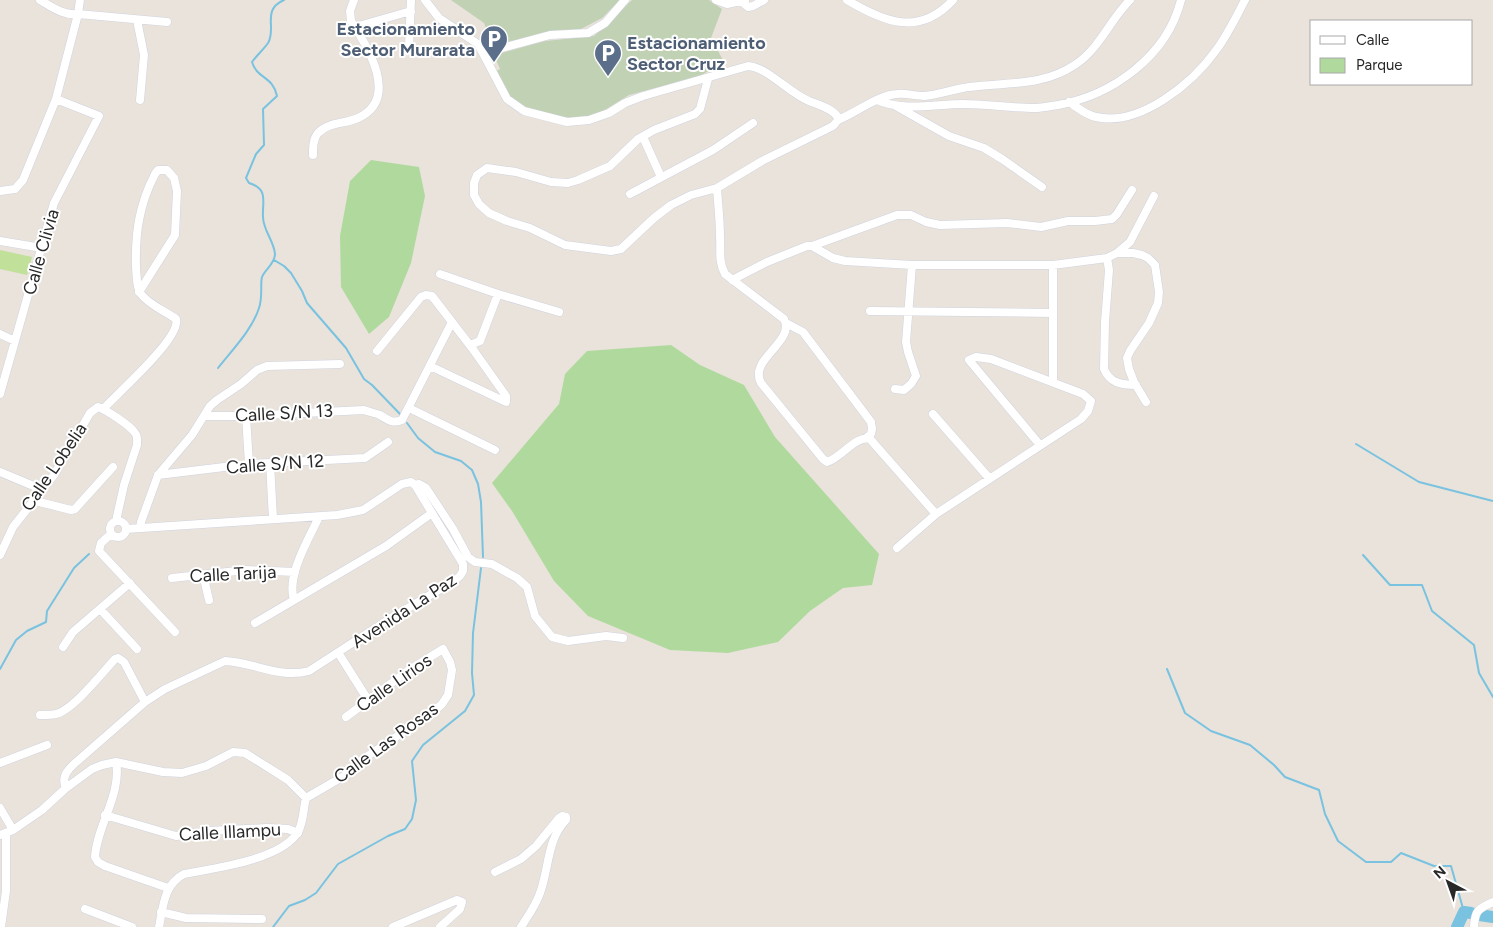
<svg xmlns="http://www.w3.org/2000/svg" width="1493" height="927" font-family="Figtree,sans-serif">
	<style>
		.green { fill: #b0da9d }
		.cemetery { fill: #c1d1b4 }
		.pitch { fill: #c1e09a }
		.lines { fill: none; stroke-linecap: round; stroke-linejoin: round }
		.stream { stroke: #79c2e0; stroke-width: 2 }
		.river { stroke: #79c2e0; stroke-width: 12 }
		.minor-casing { stroke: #d0d3df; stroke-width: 9 }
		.minor { stroke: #fff; stroke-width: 8 }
		.labels { text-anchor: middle; stroke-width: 4; stroke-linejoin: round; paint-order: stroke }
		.service-label { font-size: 18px; font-weight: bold; fill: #4e5e75; stroke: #fff; text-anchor: end }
		.street-label { font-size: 18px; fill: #282828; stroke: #fff }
	</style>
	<rect width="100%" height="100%" fill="#e9e3db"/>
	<path class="green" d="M371 160 419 167 425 196 411 263 389 317 369 334 341 287 340 236 350 181Z
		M671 345 700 365 744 385 775 437 879 554 872 585 843 588 810 611 778 642 728 653 670 650 588 616 554 581 512 511 492 483 559 404 565 374 587 351Z"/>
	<path class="cemetery" d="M451 0H620L602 18 581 29 549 32 498 45H493L484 23Z
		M632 0H709L722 9 711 38 724 62 698 77 629 95 600 113 580 119H565L527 108 510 99 495 72 500 69 494 55 545 41 594 36Z"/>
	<path class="pitch" d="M0 250 32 257 27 275 0 269Z"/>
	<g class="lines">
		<path class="stream" d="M274 260 284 266 291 273 302 291 307 303 346 348 364 379 372 385 400 414
			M218 368C233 349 252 330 259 308 263 297 260 284 262 277 265 269 275 264 275 254 274 241 263 230 263 217 262 202 269 189 249 183L246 178 256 154 264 145 263 109 277 96C273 76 257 79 252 62 257 55 264 49 268 43 277 28 261 10 284 0
			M407 423 418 438 435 452 461 461 472 470 478 484 481 502 483 557
			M1356 444 1419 482 1493 501
			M1363 555 1390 585H1422L1432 611 1474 645 1479 673 1493 697
			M0 669 16 640 27 631 46 622 47 611 74 568 89 554
			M1167 669 1185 713 1211 731 1250 745 1274 765 1285 777 1319 790 1325 814 1338 841 1366 862H1391L1401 853 1434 866H1451L1464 912
			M273 927 289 906 305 900 316 893 338 864 388 836 405 829 412 819 416 800 412 761 423 745 465 711 474 695 472 673 473 633 481 568"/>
		<path class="river" d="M1479 915 1493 917
			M1457 927 1464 912 1471 913"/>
		<g class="minor-casing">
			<path id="minor" d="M40 0C52 7 64 16 78 14L167 22
				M425 0 439 18 478 44 507 99 524 111 567 122 589 120 609 113 625 103 643 96 748 66C767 67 789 93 809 101 819 105 831 108 837 116L838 120 833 126 762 161 717 188 691 195 671 205 654 218 621 249 611 251 565 245 530 228 507 221 489 213 479 204 474 195V183L477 175 487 168 516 172 551 182 568 183 578 180 610 166 638 139 654 130 695 114 700 109 708 79
				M716 0 727 4 745 0
				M847 0C884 22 919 37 953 0
				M741 1 748 7 753 6 764 0
				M137 20 144 55 140 100
				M355 27 411 11
				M409 46 411 0
				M484 53 550 35 588 33 605 23 625 0
				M877 100C904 112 935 104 963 104 987 104 1011 108 1035 108 1043 108 1050 106 1058 105 1113 95 1167 56 1181 0
				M1069 102C1078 108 1086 115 1096 117 1140 127 1193 83 1217 49 1228 34 1236 17 1245 0
				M896 106 949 136 984 148 1002 159 1042 187
				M838 120C856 113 878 95 897 94 906 93 915 96 924 96 938 95 954 89 969 87 1006 82 1043 87 1076 64 1099 49 1110 20 1130 0
				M643 137 661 177
				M313 155C313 147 313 139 318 133 328 122 345 124 358 118 400 99 368 47 351 21L350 11 354 0
				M717 188C718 204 720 220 720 236 721 250 718 261 725 274L784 319C796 342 748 359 761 383L823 459 827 462C841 458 856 435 870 439L936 514
				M0 191 15 189 23 180 56 99 78 14 80 0
				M630 194 713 150 753 123
				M0 241 42 248
				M812 246 897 215H911L926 222 940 225 1007 223 1041 227 1068 221H1095L1112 219 1117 214 1132 190
				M1117 253 1130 242 1154 196
				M1107 258 1109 270 1105 322 1104 369C1110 383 1121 385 1136 385
				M1053 265V382
				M440 274 498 294 559 312
				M732 280 767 262 807 246H812L833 258 845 261 912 265H1053L1107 258 1117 253H1133L1142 255 1148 258 1155 265 1159 292 1158 303 1149 323 1130 351 1127 358 1129 369 1134 382 1146 402
				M870 311 1053 313
				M786 323 803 332 871 422 872 429 871 434 866 438
				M0 334 15 341
				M470 345 480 341 498 294
				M377 351 421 297 426 295 432 296 472 348 506 396V402L430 366
				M895 389 904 390 911 384 916 376 908 352 906 342 912 265
				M0 394 54 203 99 116 56 99
				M409 408 495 450
				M103 409C117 394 182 337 176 319 165 311 149 305 141 294 136 287 137 277 136 268 135 233 139 205 155 174L158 170H167L174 178 177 191 175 235 139 292
				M933 414 989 478
				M204 416H246L364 410C369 412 375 413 380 415 388 420 392 424 402 420L452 322
				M246 416 249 464
				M270 463 273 519
				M0 472 43 490
				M158 475 249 464 365 458 388 442
				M415 485 419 484 426 488 453 529 468 557 475 562 492 564 517 578 527 587 535 616 552 637 568 641 606 636 623 638
				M35 501 71 510 75 509 113 467
				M110 529a8 8 0 1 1 16 0a8 8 0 1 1-16 0Z
				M140 528 141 522 158 475 192 435 210 406 217 400 241 384 257 370 267 366 340 364
				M111 534 101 543 99 551 175 632
				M897 548 936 514 1081 419 1088 411 1091 401 1083 394 991 359 976 357 969 360 1040 445
				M0 555 13 527 54 475 90 413 98 407C106 410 130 425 135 433 138 436 137 440 137 445L124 485 116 521
				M203 574 209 600
				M172 578 246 570 295 572
				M294 600C286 576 309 538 319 517
				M100 609 137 649
				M255 623 386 546 432 513
				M63 647 73 632 130 583
				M339 654 368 700
				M40 715C46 715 51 715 56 714 73 710 102 673 115 659L118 658 124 662 145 702
				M116 762C122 794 97 825 95 857L98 862 105 866 168 888
				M0 763 47 745
				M66 788C61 777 67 771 74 764L145 702 165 689 225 661C253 662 280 679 309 671L391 618 454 581 460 576 463 571V564L415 485 411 482 402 484 363 510 337 515 126 529
				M306 798 349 773 369 755 432 713 442 704 448 695 452 670 450 662 443 649 409 670 346 717
				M0 808 13 830
				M105 815 176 836 209 831 267 828 288 829 298 833
				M0 835 13 830 42 810 66 788 92 769 102 765 116 762 163 772 182 773 206 766 233 752 245 753 288 780 306 798C303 809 304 821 298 832 281 860 215 868 184 874 164 884 163 907 159 927
				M495 872 521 859 536 846 559 818 562 816 566 817V820C547 839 549 869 540 893 536 905 528 916 521 927
				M85 909 132 927
				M161 912 186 918 262 919
				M1 927 6 891V834
				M393 927 457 900 462 902 460 909 440 927
				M1474 927C1475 910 1478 909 1493 902"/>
		</g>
		<use href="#minor" class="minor"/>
	</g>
	<defs>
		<g id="parking-pin" transform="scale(1.4375)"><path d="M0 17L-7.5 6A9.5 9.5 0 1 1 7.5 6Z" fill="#5c6f8a" stroke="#fff"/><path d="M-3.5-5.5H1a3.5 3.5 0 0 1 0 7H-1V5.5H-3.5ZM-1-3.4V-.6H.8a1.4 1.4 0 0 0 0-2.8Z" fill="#fff"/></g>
	</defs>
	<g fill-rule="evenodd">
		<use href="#parking-pin" x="494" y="39"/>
		<use href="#parking-pin" x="608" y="53"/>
	</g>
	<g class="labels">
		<g class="service-label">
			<text x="475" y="35">Estacionamiento<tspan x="475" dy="21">Sector Murarata</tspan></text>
			<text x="627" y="49" text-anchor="start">Estacionamiento<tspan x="627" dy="21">Sector Cruz</tspan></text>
		</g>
		<g class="street-label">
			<text transform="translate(41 252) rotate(-74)" y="6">Calle Clivia</text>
			<text transform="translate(284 413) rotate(-3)" y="6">Calle S/N 13</text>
			<text transform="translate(275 464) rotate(-4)" y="6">Calle S/N 12</text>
			<text transform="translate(54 467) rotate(-56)" y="6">Calle Lobelia</text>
			<text transform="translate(233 574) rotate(-3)" y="6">Calle Tarija</text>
			<text transform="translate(404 611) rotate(-33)" y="6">Avenida La Paz</text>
			<text transform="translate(394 683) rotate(-35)" y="6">Calle Lirios</text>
			<text transform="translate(386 743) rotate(-36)" y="6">Calle Las Rosas</text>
			<text transform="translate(230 832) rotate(-3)" y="6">Calle Illampu</text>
		</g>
	</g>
	<rect x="1310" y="20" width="162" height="65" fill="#ffffff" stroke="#a9a9a9"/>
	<rect x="1320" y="36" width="25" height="8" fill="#ffffff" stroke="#a9a9a9"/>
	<text x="1356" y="45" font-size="15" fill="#282828">Calle</text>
	<rect x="1320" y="58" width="25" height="15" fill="#b0da9d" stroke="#a9a9a9"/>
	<text x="1356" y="70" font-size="15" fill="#282828">Parque</text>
	<g transform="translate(1448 882) rotate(319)" stroke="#ffffff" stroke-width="4" paint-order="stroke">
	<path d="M0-4L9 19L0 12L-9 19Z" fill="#282828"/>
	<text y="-8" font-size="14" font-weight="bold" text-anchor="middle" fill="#282828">N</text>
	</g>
</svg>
